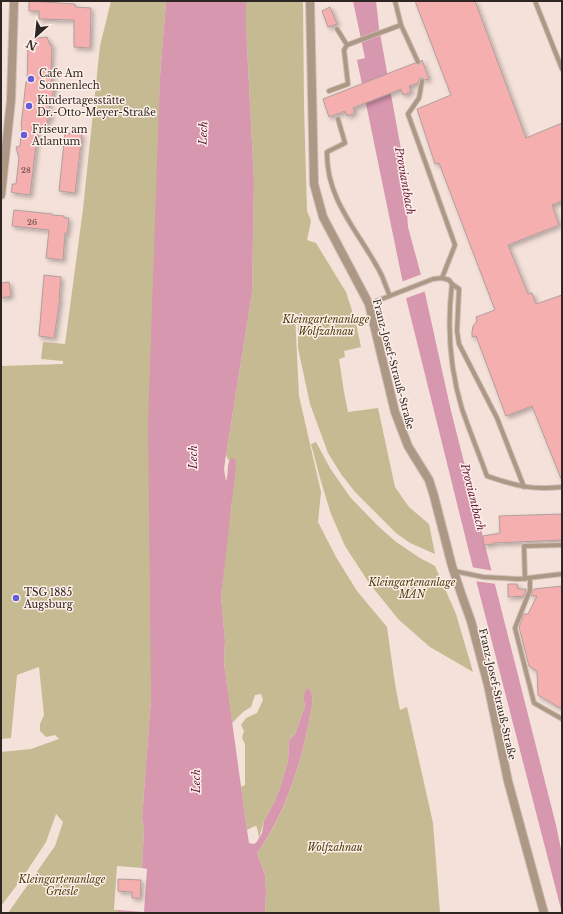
<svg xmlns="http://www.w3.org/2000/svg" width="563" height="914" font-family="'Libre Baskerville',serif">
	<style>
		.green { fill: #c6ba92 }
		.water { fill: #d797af }
		.pier { fill: #f4e1d9 }
		.building { fill: #f5afae; stroke: #b29e9e; filter: url(#shadow) }
		.lines { fill: none; stroke-linecap: round; stroke-linejoin: round }
		.lane-casing { stroke: #d0bfb8; stroke-width: 6 }
		.street-casing { stroke: #d0bfb8; stroke-width: 10 }
		.lane { stroke: #ac9884; stroke-width: 4 }
		.street { stroke: #ac9884; stroke-width: 8 }
		.poi-dot { fill: #655dd7; stroke: #feefe9; stroke-width: 1.5 }
		.labels { text-anchor: middle; stroke-width: 3; stroke-linejoin: round; paint-order: stroke }
		.number-label { font-size: 8px; fill: #5f4846 }
		.poi-label { font-size: 10px; fill: #2d2623; stroke: #feefe9; text-anchor: start }
		.park-label { font-size: 10px; font-style: italic; fill: #483b09; stroke: #feefe9 }
		.street-label { font-size: 10px; fill: #2d2623; stroke: #feefe9 }
		.water-label { font-size: 11px; font-style: italic; fill: #63183c; stroke: #feefe9 }
	</style>
	<defs>
		<filter id="shadow"><feDropShadow dx="2.5" dy="2.5" stdDeviation="2" flood-color="#0004"/></filter>
	</defs>
	<rect width="100%" height="100%" fill="#f4e1d9"/>
	<path class="green" d="M111 1H166L160 76 151 698 142 819 144 828 142 868 117 866 114 910H118V913H8L55 846 63 822 56 814 46 842 23 877 1 906V752L31 749 59 739 55 735 46 737 40 731V724L44 715 39 667 17 675 11 738 1 739V366L63 364V361L41 359 43 342 65 344 83 209 100 46Z
		M246 1H303L304 106 307 211 311 221 307 240 316 243 346 292 356 323 361 347 344 351 345 357 339 359 344 392 348 412 378 408 395 487 409 507 429 524 435 554 410 543 396 533 355 492 341 474 328 453 310 404 298 348V314H295L299 396 321 492 318 522 336 557 357 591 387 627 395 684 400 710 407 707 433 823 440 913H265L266 892 265 875 257 853C284 817 299 770 308 726 310 714 316 700 309 688L303 696 305 706 295 734 289 740 288 761 282 782 274 803 264 821 259 838 257 827 255 826 247 830 241 787 245 785V744L242 738 244 731 241 725 246 718 257 713 263 700 261 694 255 695 251 707 243 712 232 723 224 663 225 641 221 596 227 533 232 504 231 459 229 461 226 455 252 293 254 182 246 26Z
		M316 442 330 468 350 497 377 525 396 542 420 558 435 566 456 614 473 672 430 647 399 620 369 583 345 546 331 514 320 478 311 444Z"/>
	<path class="water" d="M166 1H246V26L254 182 252 293 226 455 224 469 226 481C229 475 226 464 231 458L235 459 236 467 221 596 225 641 224 663 247 830 249 843 253 844 256 843 262 833 264 821 274 803 282 782 288 761 289 740 295 734 299 723 305 706 303 696 306 690 309 688C316 699 310 714 308 726 299 770 284 816 257 853L265 875 266 892 265 913H118V910L144 912 147 869 142 868 144 828 142 819 151 698 148 422 160 76Z
		M353 1H376L379 28 404 166 408 227 421 275 451 411 556 825 562 854V913L476 580 406 298 357 60 365 58Z"/>
	<path class="pier" d="M422 274 426 291 404 299 401 282Z
		M471 567 494 571 497 584 474 581Z"/>
	<path class="building" d="M29 1 75 4V7L91 8 90 48 74 47V20L39 19V11H29Z
		M415 1H475L526 138 562 123V201L552 205 559 225 508 245 528 294 532 293 536 304 562 295V481L532 406 506 416 476 336 472 337V332L473 326 477 321 476 317 495 310 439 163 435 164 417 109 451 95Z
		M330 7 337 24 328 27 322 11Z
		M47 37 50 45H52L51 74H53L51 83 55 84 52 98 50 97 49 111 51 112 50 119H48L46 129 38 128 30 195 15 193 11 192 12 188V184H16L19 158 16 147 20 146 22 126H21L26 82H27L28 43H30V40L37 38Z
		M422 60 429 79 425 80 423 78H420L418 83 409 86 411 92 403 95 401 89 353 108 355 113 347 116 345 111 329 117 323 99 415 63 419 65Z
		M65 133 82 134 75 193 59 191Z
		M14 210 52 214V215L64 216V218H69L67 234 65 233 63 260 46 258 49 230 12 226Z
		M44 275 61 277 59 298H60L54 338 39 336Z
		M9 282 11 296 1 298V283Z
		M562 514V540L493 543V544L484 545 483 536 500 533 499 516Z
		M508 584H517L518 589H526L524 596 508 597Z
		M562 586V709L538 695 537 671 529 666 519 627 524 614H528L537 596H531L534 589Z
		M118 879 141 880 140 898H132V892L118 891Z"/>
	<g class="lines">
		<g class="lane-casing">
			<path id="lane" d="M395 1 401 25 418 62
				M535 1 562 69
				M337 29 347 45
				M422 81 419 98 408 114 455 245 442 278
				M329 91 348 84 344 50 347 45 401 25
				M338 119 345 143 327 152C326 202 362 235 382 276 385 283 387 290 390 296
				M452 284 459 289 457 331 459 344 497 418 524 487
				M369 304 433 279 442 278 449 280 452 284C447 325 450 369 462 409 470 432 479 454 487 476 516 486 531 490 562 487
				M454 571 483 577 519 579 562 574
				M525 579 524 546 562 545
				M530 579V590L515 628 534 703 562 719"/>
		</g>
		<g class="street-casing">
			<path id="street" d="M310 1 314 184 323 217 369 304 395 412 408 446 429 480 434 496 452 566 462 596 471 621 488 685 508 781 544 913
				M1 195 11 100 14 1"/>
		</g>
		<use href="#lane" class="lane"/>
		<use href="#street" class="street"/>
	</g>
	<g class="poi-dot">
		<circle cx="31" cy="79" r="4"/>
		<circle cx="29" cy="106" r="4"/>
		<circle cx="24" cy="135" r="4"/>
		<circle cx="16" cy="598" r="4"/>
	</g>
	<g class="labels">
		<g class="number-label">
			<text x="26" y="173">28</text>
			<text x="32" y="225">26</text>
		</g>
		<g class="poi-label">
			<text x="39" y="77">Cafe Am<tspan x="39" dy="12">Sonnenlech</tspan></text>
			<text x="37" y="104">Kindertagesstätte<tspan x="37" dy="12">Dr.-Otto-Meyer-Straße</tspan></text>
			<text x="32" y="133">Friseur am<tspan x="32" dy="12">Atlantum</tspan></text>
			<text x="24" y="596">TSG 1885<tspan x="24" dy="12">Augsburg</tspan></text>
		</g>
		<g class="park-label">
			<text x="326" y="323">Kleingartenanlage<tspan x="326" dy="12">Wolfzahnau</tspan></text>
			<text x="412" y="586">Kleingartenanlage<tspan x="412" dy="12">MAN</tspan></text>
			<text x="335" y="851">Wolfzahnau</text>
			<text x="62" y="883">Kleingartenanlage<tspan x="62" dy="12">Griesle</tspan></text>
		</g>
		<g class="street-label">
			<text transform="translate(394 364) rotate(75)" y="4">Franz-Josef-Strauß-Straße</text>
			<text transform="translate(498 694) rotate(77)" y="4">Franz-Josef-Strauß-Straße</text>
		</g>
		<g class="water-label">
			<text transform="translate(203 133) rotate(-88)" y="4">Lech</text>
			<text transform="translate(405 181) rotate(80)" y="4">Proviantbach</text>
			<text transform="translate(193 457) rotate(-90)" y="4">Lech</text>
			<text transform="translate(473 497) rotate(76)" y="4">Proviantbach</text>
			<text transform="translate(196 781) rotate(-90)" y="4">Lech</text>
		</g>
	</g>
	<rect width="563" height="914" fill="none" stroke="#2d2623" stroke-width="4"/>
	<g transform="translate(36 36) rotate(207)" stroke="#feefe9" stroke-width="3" paint-order="stroke">
	<path d="M0-3L7 15L0 10L-7 15Z" fill="#2d2623"/>
	<text y="-6" font-size="11" font-weight="bold" text-anchor="middle" fill="#2d2623">N</text>
	</g>
</svg>
